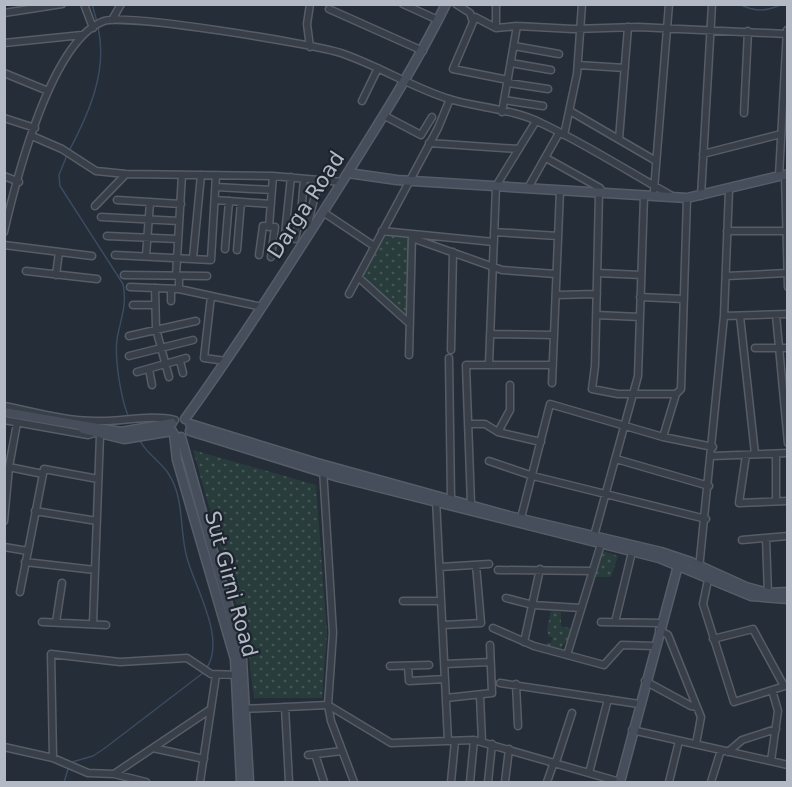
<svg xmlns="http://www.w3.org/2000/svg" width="792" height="787" font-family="'DejaVu Sans',sans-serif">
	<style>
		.park { fill: url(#park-dots) }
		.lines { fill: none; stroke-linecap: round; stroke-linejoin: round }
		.stream { stroke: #3b4b60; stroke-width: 1.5 }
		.street-casing { stroke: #565d67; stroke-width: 9 }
		.secondary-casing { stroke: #565d67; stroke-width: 11 }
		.street { stroke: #383f49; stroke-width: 6 }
		.secondary { stroke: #464e5c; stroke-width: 8 }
		.labels { text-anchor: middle; stroke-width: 4.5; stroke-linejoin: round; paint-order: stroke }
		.street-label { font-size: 21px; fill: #b3bac5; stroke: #1d242e }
	</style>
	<defs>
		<pattern id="park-dots" width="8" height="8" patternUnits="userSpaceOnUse" patternTransform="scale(1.5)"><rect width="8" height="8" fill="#293c3c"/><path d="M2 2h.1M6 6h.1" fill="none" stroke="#465657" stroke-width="1.8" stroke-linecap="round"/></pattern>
	</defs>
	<rect width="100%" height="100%" fill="#242d38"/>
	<path class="park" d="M385 234 409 238 407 317 363 278Z
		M193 450 316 485 327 633 322 698H254L247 642Z
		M600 550 618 556 611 577H594Z
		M551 610 561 612V626L573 629 569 639 562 646V650L546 648V643H551L552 637H549L547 630Z"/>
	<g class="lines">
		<path class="stream" d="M92 4 97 22
			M739 4C755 12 766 12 782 4
			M69 151C89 113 108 71 98 27
			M67 155 59 175 60 186 123 284C127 303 122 315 118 334 113 354 121 400 129 418
			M140 441C147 454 160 461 168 473 185 498 179 530 187 558 195 588 227 640 206 669
			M72 762 93 756 105 748 203 673
			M64 782 69 766"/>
		<g class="street-casing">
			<path id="street" d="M84 4 93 28
				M310 4 307 24 310 47
				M403 4 438 20
				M456 4 470 13 473 22 475 17 496 28 517 26 573 29 638 27 787 34
				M329 9 423 51
				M4 13 62 4
				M112 20 121 4
				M473 22 453 69 508 80
				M496 28V4
				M4 43 82 35
				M514 46 559 54
				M511 63 551 70
				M578 65 625 68
				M4 73 48 91
				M508 83 548 89
				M504 100 543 106
				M362 101 378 68
				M570 111 656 161
				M502 112 517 26
				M744 113 748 31
				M383 115 421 135 432 117
				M4 118 35 128
				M564 135 577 74 582 4
				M32 136 62 149 96 171 126 174 273 176 342 182
				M619 139 628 27
				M429 143 518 149
				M703 154 781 134
				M546 158 600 188 602 193
				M785 175 788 287
				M4 176 19 182
				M779 176 787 30
				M216 187 272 190
				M528 188 559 133
				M654 190 669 4
				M599 193 595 366 592 389 618 394H676L681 389 687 198
				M701 196 712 4
				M117 200 181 204
				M215 200 271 204
				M95 206 126 174
				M323 212 374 246
				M101 217 179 221
				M269 227 273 176
				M311 231 308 223 319 180
				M382 231 494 242
				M727 231H786
				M4 232C16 180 51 40 104 21 125 13 314 44 341 53 379 66 411 87 449 99 479 108 514 109 541 123 586 144 629 172 672 196
				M494 232 558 236
				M285 234 291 177
				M107 236 178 239
				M412 238 502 270 556 274
				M295 239 301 214 304 179
				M4 245 92 256
				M225 249 229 201
				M237 250 241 202
				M115 255 211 260 216 175
				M259 255 263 226 275 227 271 257
				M146 256 150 202
				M193 258 201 175
				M26 271 97 279
				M597 273 641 275
				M56 275 59 252
				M124 275 207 276
				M176 276 182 175
				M726 276 787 273
				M358 277 410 324
				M130 287 179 289V276
				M155 288 156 329 169 377
				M179 289 262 307
				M349 294 438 128 450 99
				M557 295 597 294
				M211 296 204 358 226 361
				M640 297 684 299
				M171 301V289
				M133 305H155
				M596 315 640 317
				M776 315 788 443
				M724 316 788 314
				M740 316 755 454
				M490 334 554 335
				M129 336 196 321
				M755 348H788
				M451 350 453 252
				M409 355 412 234
				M129 356 193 340
				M449 358 451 499
				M180 361 183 373
				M489 364 496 186 536 121
				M149 369 152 385
				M137 372 186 358
				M552 383 560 190
				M4 406C34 412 66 421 96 421 121 422 151 414 175 420
				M4 420 88 435 95 433
				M469 424H485L498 432 541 442
				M498 432 510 410V385
				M663 437 676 394
				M776 454V501
				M746 455 739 503 788 501
				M712 456 788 453
				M616 459 709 486
				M489 461 533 476 706 519
				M9 467 43 474
				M323 469 333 633 328 705 331 721 354 782
				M436 499 448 741
				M471 504 466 365H553
				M35 511 97 521
				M521 518 550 404 663 437 713 447
				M4 521 9 467 17 423
				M594 536 638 376 644 196
				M766 538 768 594
				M742 540 788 536
				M4 547 28 551
				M25 562 95 570
				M440 567 489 564
				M699 569 724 316 729 190
				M498 570 593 571
				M709 575 703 604 734 702 788 685
				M20 592 44 469 98 479
				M506 598 533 605 581 608
				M403 601H441
				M42 622 106 625
				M56 622 62 583
				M601 622 661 623
				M615 622 632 552
				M93 624 100 435
				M443 625 481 623 476 565
				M493 628 534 646 604 665 622 645 655 646
				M659 630 668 635 701 717 696 744
				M713 639 753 629 784 686
				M524 642 540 569
				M567 655 601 544
				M445 664 490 662
				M390 666 429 665
				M408 666 409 681 445 679
				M645 681 691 706 697 707
				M500 683 639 704
				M516 684 518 726
				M480 696 482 742
				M446 698 492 693 490 645
				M285 707 289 782
				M242 709 328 705 391 743 474 740 620 782
				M632 730 788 765
				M4 747 53 758 88 773 114 774 146 782
				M153 748 204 759
				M728 752 742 740 776 729
				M315 754 324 782
				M308 755 342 751
				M53 758 51 654 120 662 187 658 211 674 239 675
				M771 761 778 711 772 690
				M556 762 572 713
				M589 773 608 699
				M114 774 211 709
				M200 782 216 675
				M451 782 455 741
				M470 782 474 740
				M488 782 492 744
				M505 782 509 749
				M547 782 554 762
				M669 782 679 741
				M711 782 721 750"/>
		</g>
		<g class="secondary-casing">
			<path id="secondary" d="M348 173 397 180 687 198 788 174
				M4 412 121 432 172 423
				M185 419C239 344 288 267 337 190 375 129 414 69 446 4
				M190 424 317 463 509 516 661 552 691 562 746 587 768 593 788 592
				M83 429 124 439 172 431
				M190 431 338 477 659 558 751 596 788 599
				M174 434 177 460 235 659 241 782
				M181 437 237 637 242 659 249 782
				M620 782 679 562"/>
		</g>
		<use href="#street" class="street"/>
		<use href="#secondary" class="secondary"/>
	</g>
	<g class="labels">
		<g class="street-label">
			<text transform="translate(306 205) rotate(-57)" y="7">Darga Road</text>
			<text transform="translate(231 584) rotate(75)" y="7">Sut Girni Road</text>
		</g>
	</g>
	<rect width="792" height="787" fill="none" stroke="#b3bac5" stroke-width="12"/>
</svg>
